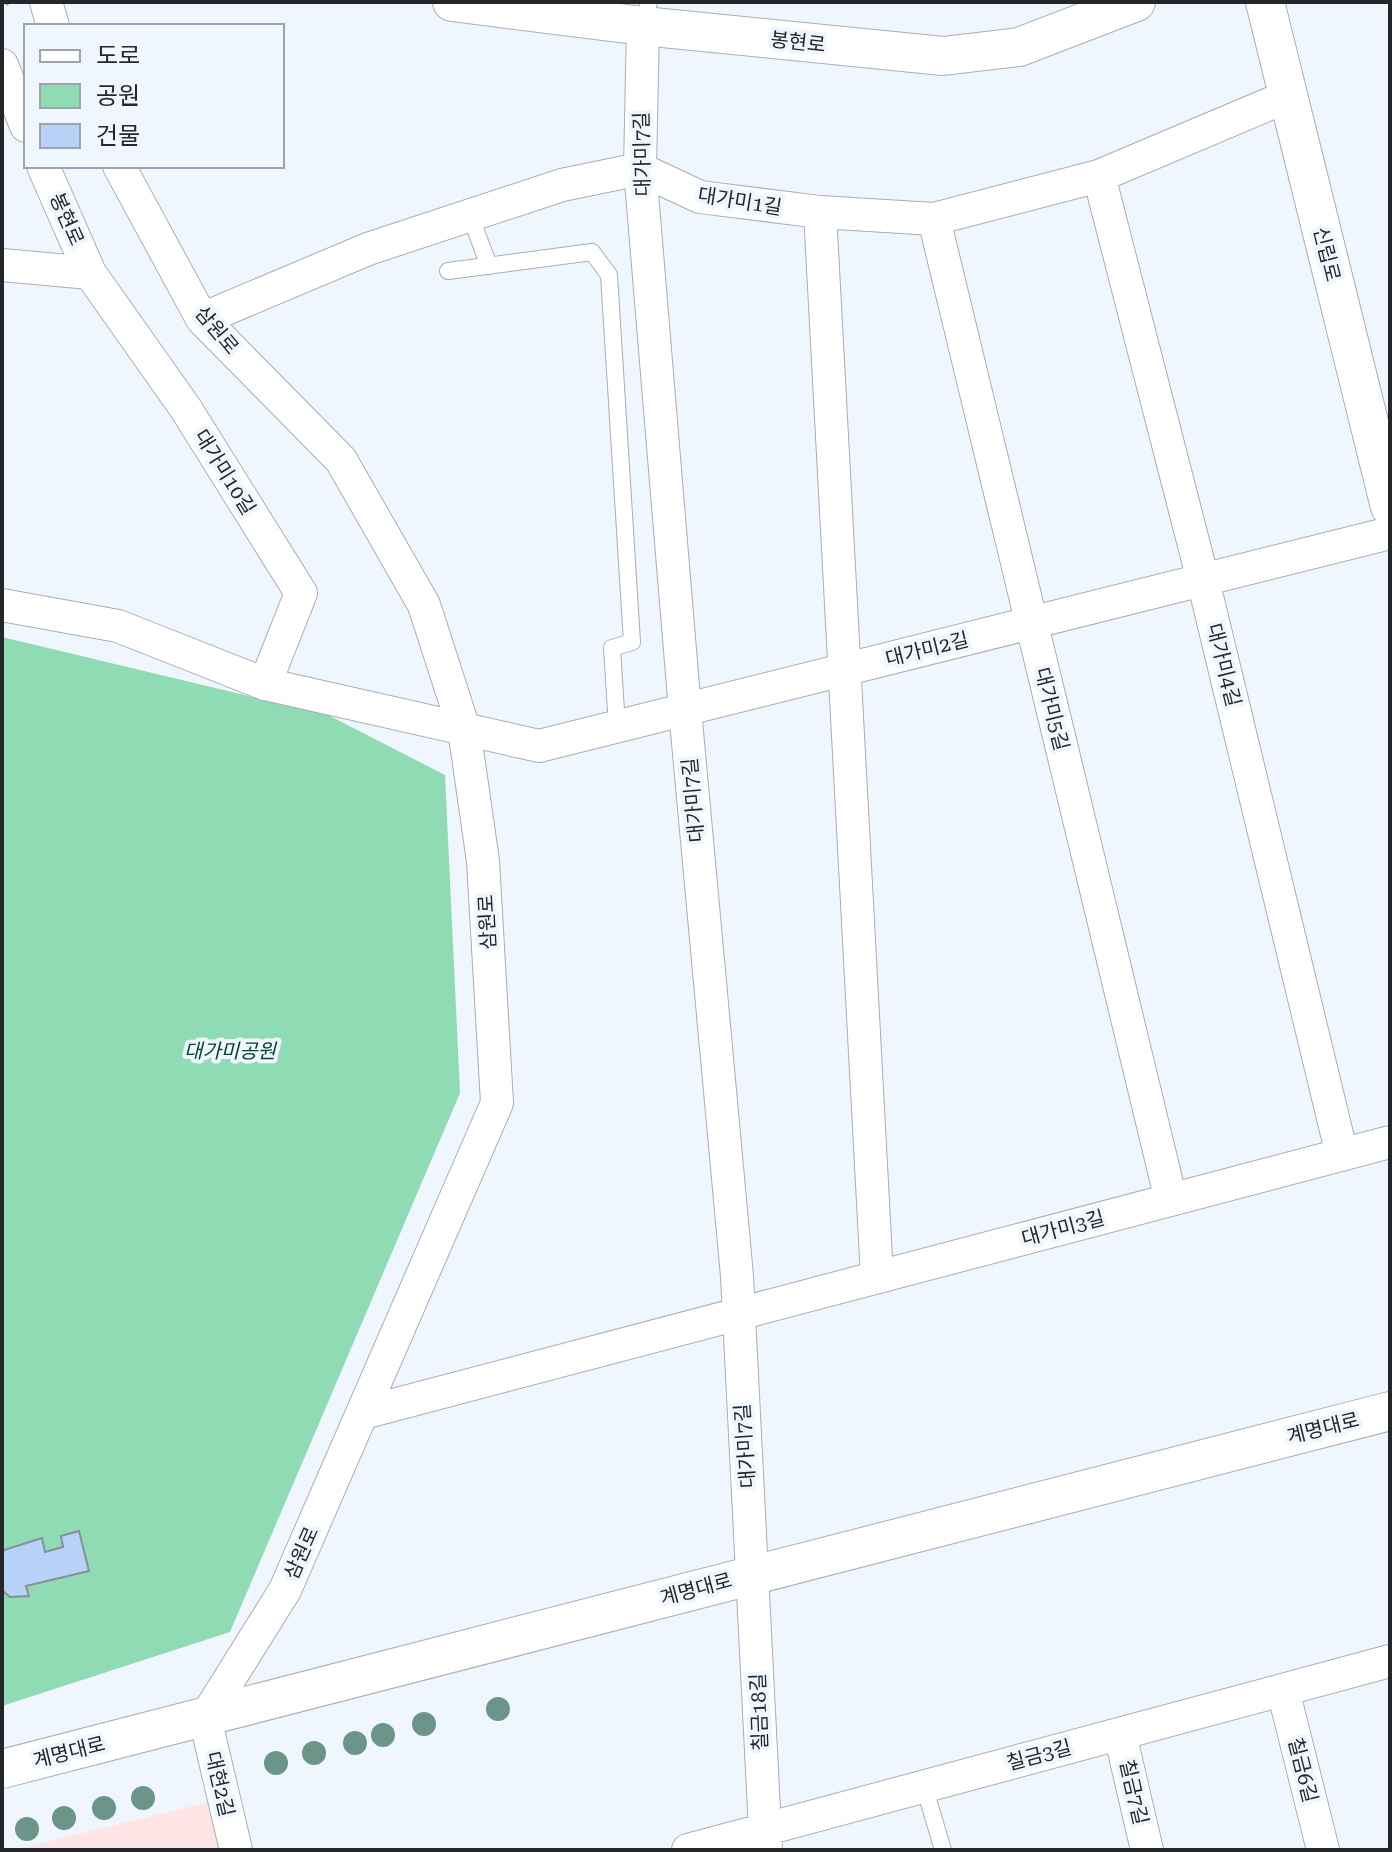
<svg xmlns="http://www.w3.org/2000/svg" width="1392" height="1852" font-family="'Roboto Serif','Noto Sans KR',serif">
	<style>
		.commercial { fill: #ffe4e6 }
		.green { fill: #8edbb4 }
		.building { fill: #b7d2f7; stroke: #898f96; stroke-width: 2 }
		.lines { fill: none; stroke-linecap: round; stroke-linejoin: round }
		.service-casing { stroke: #a8aeb5; stroke-width: 18 }
		.minor-casing { stroke: #a8aeb5; stroke-width: 34 }
		.tertiary-casing { stroke: #a8aeb5; stroke-width: 40 }
		.path { stroke: #a1a6ac; stroke-width: 5; stroke-dasharray: 6 4; stroke-linecap: butt }
		.service { stroke: #fff; stroke-width: 16 }
		.minor { stroke: #fff; stroke-width: 32 }
		.tertiary { stroke: #fff; stroke-width: 38 }
		.tree { fill: #6c958a }
		.labels { text-anchor: middle; stroke-width: 8; stroke-linejoin: round; paint-order: stroke }
		.street-label { font-size: 20px; fill: #242729; stroke: #f0f6fe }
		.park-label { font-size: 20px; font-style: italic; fill: #00452c; stroke: #f0f6fe }
	</style>
	<rect width="100%" height="100%" fill="#f0f6fe"/>
	<path class="commercial" d="M213 1801 225 1850H14Z"/>
	<path class="green" d="M2 637 328 715 445 775 460 1093 230 1632 2 1706Z"/>
	<path class="building" d="M79 1531 89 1571 26 1586 29 1596 10 1597 2 1590V1553L4 1550 42 1538 45 1552 63 1547 61 1536Z"/>
	<g class="lines">
		<g class="service-casing">
			<path id="service" d="M643 26 649 2
				M470 215 489 266
				M448 271 592 252 609 275 632 642 612 648 617 727
				M924 1786 943 1850"/>
		</g>
		<g class="minor-casing">
			<path id="minor" d="M46 2 53 26
				M643 26 640 169 685 710 737 1276 766 1850
				M2 65 26 126
				M43 166 90 273 186 409 301 593 265 684
				M119 166 202 319 341 460 424 605 464 729 483 861 497 1103 285 1590 205 1718 236 1850
				M1099 176 1203 580 1342 1155
				M820 212 877 1277
				M934 219 1171 1200
				M2 265 90 273
				M202 319 368 249 562 185 640 169 700 197 820 212 934 219 1099 176 1288 96
				M2 605 118 626 265 684 539 746 1390 533
				M363 1413 1390 1142
				M1283 1690 1323 1850
				M1120 1734 1147 1850
				M688 1850 1390 1661"/>
		</g>
		<g class="tertiary-casing">
			<path id="tertiary" d="M452 2 643 26 943 56 1019 47 1136 2
				M1265 2 1390 507
				M2 1769 1390 1411"/>
		</g>
		<path class="path" d="M6 2 9 4"/>
		<use href="#service" class="service"/>
		<use href="#minor" class="minor"/>
		<use href="#tertiary" class="tertiary"/>
	</g>
	<g class="tree">
		<circle cx="498" cy="1709" r="12"/>
		<circle cx="424" cy="1724" r="12"/>
		<circle cx="383" cy="1735" r="12"/>
		<circle cx="355" cy="1743" r="12"/>
		<circle cx="314" cy="1753" r="12"/>
		<circle cx="276" cy="1763" r="12"/>
		<circle cx="143" cy="1798" r="12"/>
		<circle cx="104" cy="1808" r="12"/>
		<circle cx="64" cy="1818" r="12"/>
		<circle cx="27" cy="1829" r="12"/>
	</g>
	<g class="labels">
		<g class="street-label">
			<text transform="translate(798 42) rotate(6)" y="7">봉현로</text>
			<text transform="translate(642 154) rotate(-91)" y="7">대가미7길</text>
			<text transform="translate(740 201) rotate(9)" y="7">대가미1길</text>
			<text transform="translate(67 219) rotate(66)" y="7">봉현로</text>
			<text transform="translate(1327 254) rotate(76)" y="7">신립로</text>
			<text transform="translate(217 330) rotate(50)" y="7">삼원로</text>
			<text transform="translate(225 472) rotate(58)" y="7">대가미10길</text>
			<text transform="translate(927 649) rotate(-14)" y="7">대가미2길</text>
			<text transform="translate(1224 665) rotate(76)" y="7">대가미4길</text>
			<text transform="translate(1052 709) rotate(76)" y="7">대가미5길</text>
			<text transform="translate(693 800) rotate(-95)" y="7">대가미7길</text>
			<text transform="translate(487 922) rotate(-93)" y="7">삼원로</text>
			<text transform="translate(1063 1228) rotate(-15)" y="7">대가미3길</text>
			<text transform="translate(1323 1428) rotate(-14)" y="7">계명대로</text>
			<text transform="translate(745 1446) rotate(-94)" y="7">대가미7길</text>
			<text transform="translate(301 1553) rotate(-66)" y="7">삼원로</text>
			<text transform="translate(696 1589) rotate(-15)" y="7">계명대로</text>
			<text transform="translate(759 1712) rotate(-92)" y="7">칠금18길</text>
			<text transform="translate(69 1752) rotate(-14)" y="7">계명대로</text>
			<text transform="translate(1039 1755) rotate(-15)" y="7">칠금3길</text>
			<text transform="translate(1303 1770) rotate(76)" y="7">칠금6길</text>
			<text transform="translate(220 1784) rotate(77)" y="7">대현2길</text>
			<text transform="translate(1134 1792) rotate(77)" y="7">칠금7길</text>
		</g>
		<g class="park-label">
			<text x="230" y="1058">대가미공원</text>
		</g>
	</g>
	<rect width="1392" height="1852" fill="none" stroke="#242729" stroke-width="8"/>
	<rect x="24" y="24" width="260" height="144" fill="#f0f6fe" stroke="#9ea3a9" stroke-width="2"/>
	<rect x="40" y="50" width="40" height="12" fill="#ffffff" stroke="#9ea3a9" stroke-width="2"/>
	<text x="96" y="64" font-size="24" fill="#242729">도로</text>
	<rect x="40" y="84" width="40" height="24" fill="#8edbb4" stroke="#9ea3a9" stroke-width="2"/>
	<text x="96" y="104" font-size="24" fill="#242729">공원</text>
	<rect x="40" y="124" width="40" height="24" fill="#b7d2f7" stroke="#9ea3a9" stroke-width="2"/>
	<text x="96" y="144" font-size="24" fill="#242729">건물</text>
</svg>
